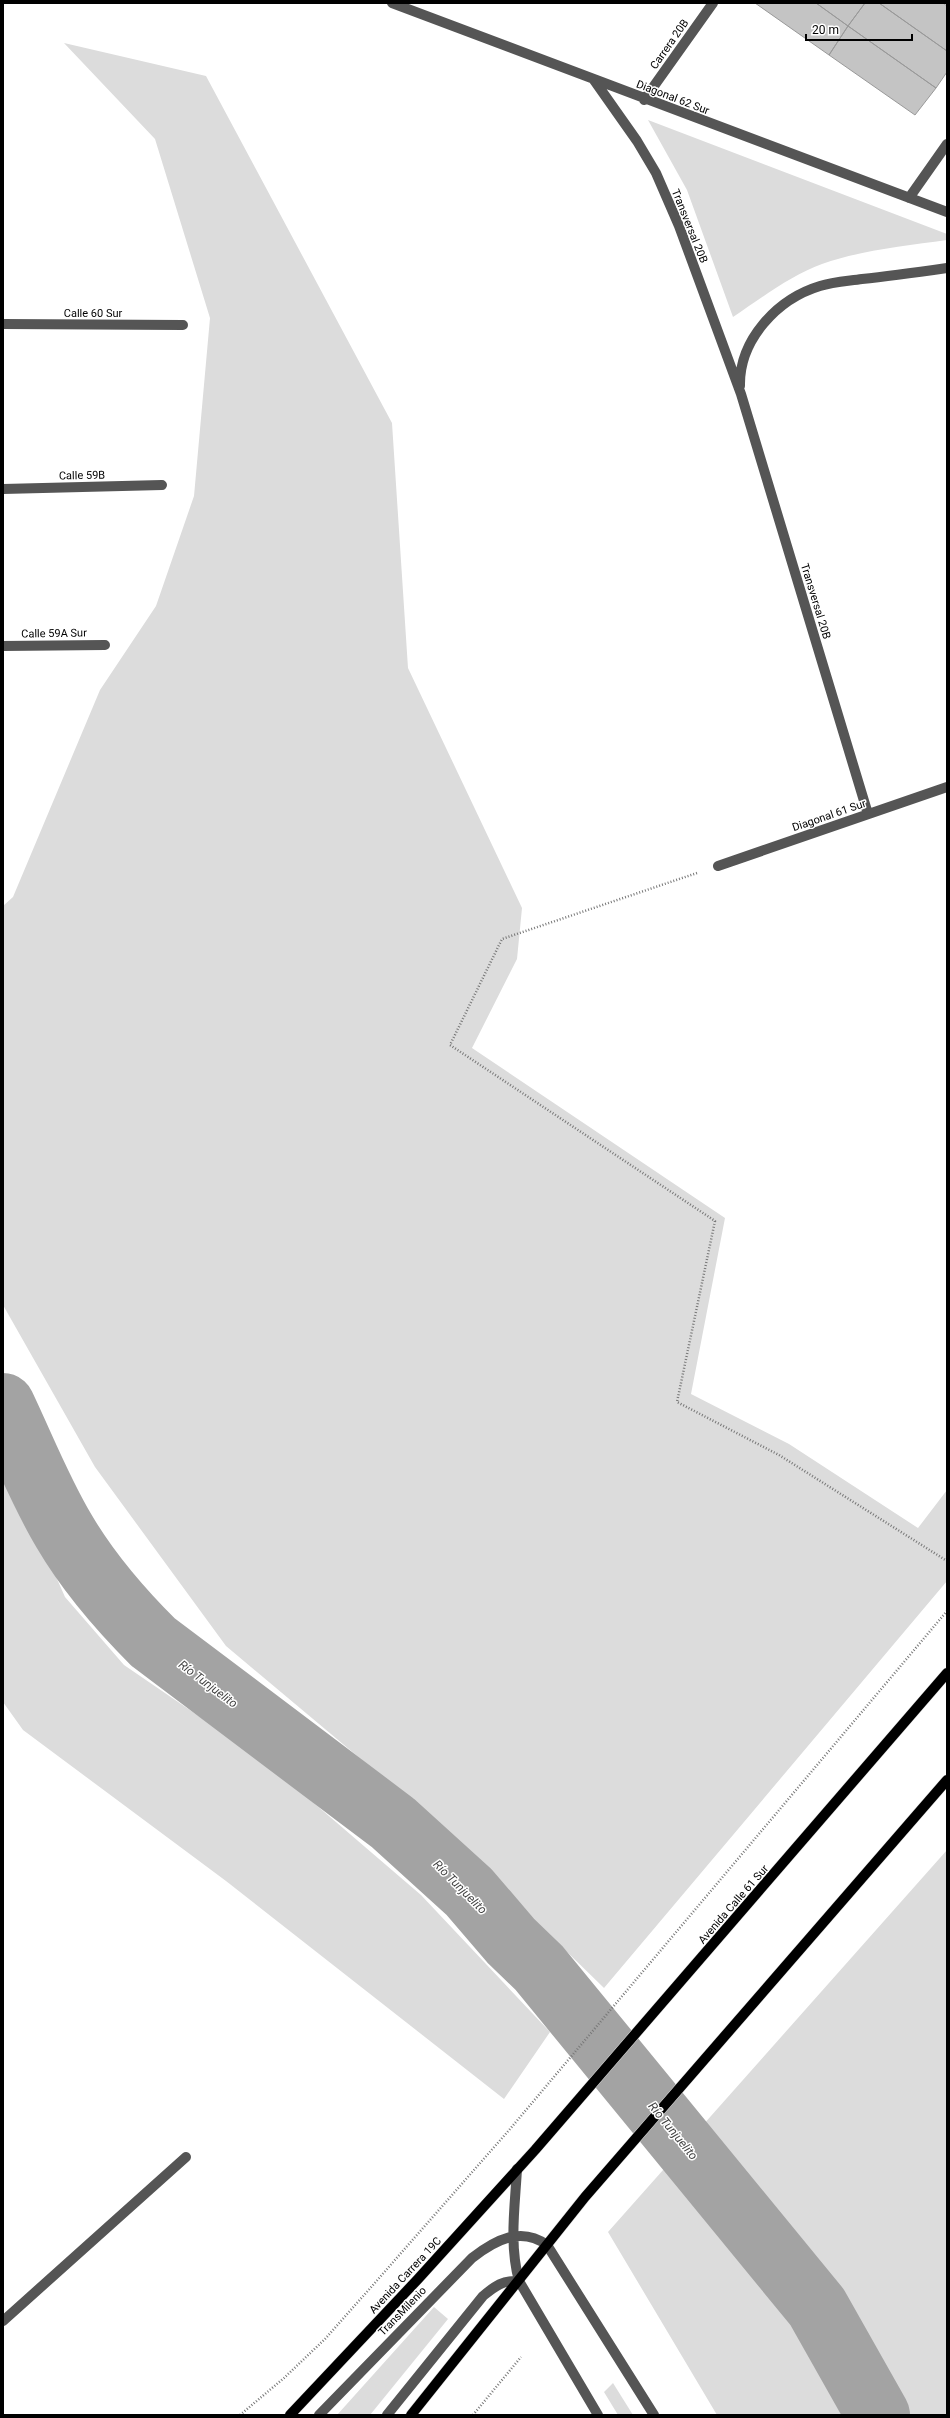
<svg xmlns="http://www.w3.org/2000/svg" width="950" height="2418" font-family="Roboto,sans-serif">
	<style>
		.green { fill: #dcdcdc }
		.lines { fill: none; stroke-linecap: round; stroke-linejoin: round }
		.river { stroke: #a3a3a3; stroke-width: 64 }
		.building { fill: #c4c4c4; stroke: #999 }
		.major-casing { stroke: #dbdbdb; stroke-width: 11 }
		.path { stroke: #777; stroke-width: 2.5; stroke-dasharray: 1 2; stroke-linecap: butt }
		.minor { stroke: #555; stroke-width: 10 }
		.major { stroke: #000; stroke-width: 10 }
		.labels { text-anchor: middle; stroke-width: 3; stroke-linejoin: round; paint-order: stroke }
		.street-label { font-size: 11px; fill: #000; stroke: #fff }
		.water-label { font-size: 12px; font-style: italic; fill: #444; stroke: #fff }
	</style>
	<rect width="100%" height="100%" fill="#fff"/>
	<path class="green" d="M64 43 206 76 392 423 408 668 522 908 517 959 472 1048 725 1218 691 1394 789 1444 918 1528 947 1490V1581L604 1988 424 1812 226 1646 95 1467 3 1305V906L13 897 100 690 156 606 194 496 210 318 155 139Z
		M648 120 947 234V240C905 246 862 250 822 264 791 275 760 299 733 317L687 190Z
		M3 1457 65 1597 124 1665 266 1762 421 1895 550 2032 504 2099 226 1881 23 1730 3 1702Z
		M947 1850V2415H717L608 2232Z
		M434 2307 448 2319 370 2415H337Z
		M613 2383 633 2415H618L604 2392Z"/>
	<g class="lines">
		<path class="river" d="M3 1405C23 1447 40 1491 64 1531 88 1572 119 1608 153 1642L393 1823 469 1892 511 1941 539 1968 817 2307 878 2415"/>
	</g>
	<path class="building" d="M755 3H816L848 26 829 55Z
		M816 3H865L848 26Z
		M865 3H879L947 51V72L936 88 848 26Z
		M879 3H943L947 6V51Z
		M848 26 936 88 915 115 829 55Z"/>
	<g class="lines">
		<g class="major-casing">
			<path id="major" d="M290 2415 418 2279 535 2150 947 1673
				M411 2415 585 2197 947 1780"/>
		</g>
		<path class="path" d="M697 873 502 939 450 1045 715 1221 677 1402 779 1455 947 1561
			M240 2415 284 2378 325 2339 373 2285 510 2129 947 1611
			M473 2415 521 2357"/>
		<path class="minor" d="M392 3 947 212
			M594 80 637 141 656 173 679 226 741 394 868 814
			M644 100 713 3
			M909 198 947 144
			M3 324 183 325
			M740 386C739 340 777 299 820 286 833 282 849 281 862 279 891 276 919 272 947 268
			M3 489 162 485
			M3 646 105 645
			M718 866 947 787
			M517 2169C515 2206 509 2244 519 2281L598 2415
			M3 2321 186 2157
			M319 2415 472 2258C495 2240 521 2226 547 2245L654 2415
			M387 2415 483 2296C495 2286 503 2280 519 2281"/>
		<use href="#major" class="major"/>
	</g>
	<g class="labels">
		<g class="street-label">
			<text transform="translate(669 44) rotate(-55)" y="4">Carrera 20B</text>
			<text transform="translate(673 97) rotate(21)" y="4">Diagonal 62 Sur</text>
			<text transform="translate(690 226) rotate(68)" y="4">Transversal 20B</text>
			<text x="93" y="317">Calle 60 Sur</text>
			<text transform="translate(82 475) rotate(-1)" y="4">Calle 59B</text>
			<text transform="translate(816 601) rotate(73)" y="4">Transversal 20B</text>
			<text transform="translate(54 633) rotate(-1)" y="4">Calle 59A Sur</text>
			<text transform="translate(829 815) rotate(-19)" y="4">Diagonal 61 Sur</text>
			<text transform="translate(733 1904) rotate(-49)" y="4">Avenida Calle 61 Sur</text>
			<text transform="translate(405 2275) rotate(-47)" y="4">Avenida Carrera 19C</text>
			<text transform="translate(402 2311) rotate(-46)" y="4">TransMilenio</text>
		</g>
		<g class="water-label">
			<text transform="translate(208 1684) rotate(37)" y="4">Río Tunjuelito</text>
			<text transform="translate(460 1887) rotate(45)" y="4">Río Tunjuelito</text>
			<text transform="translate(673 2131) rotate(51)" y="4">Río Tunjuelito</text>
		</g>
	</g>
	<rect width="950" height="2418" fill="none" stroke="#000000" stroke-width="8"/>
	<path d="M806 34v6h106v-6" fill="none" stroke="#000000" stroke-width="2"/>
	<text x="812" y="34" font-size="12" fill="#000000" stroke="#ffffff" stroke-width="3" paint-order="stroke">20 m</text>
</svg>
